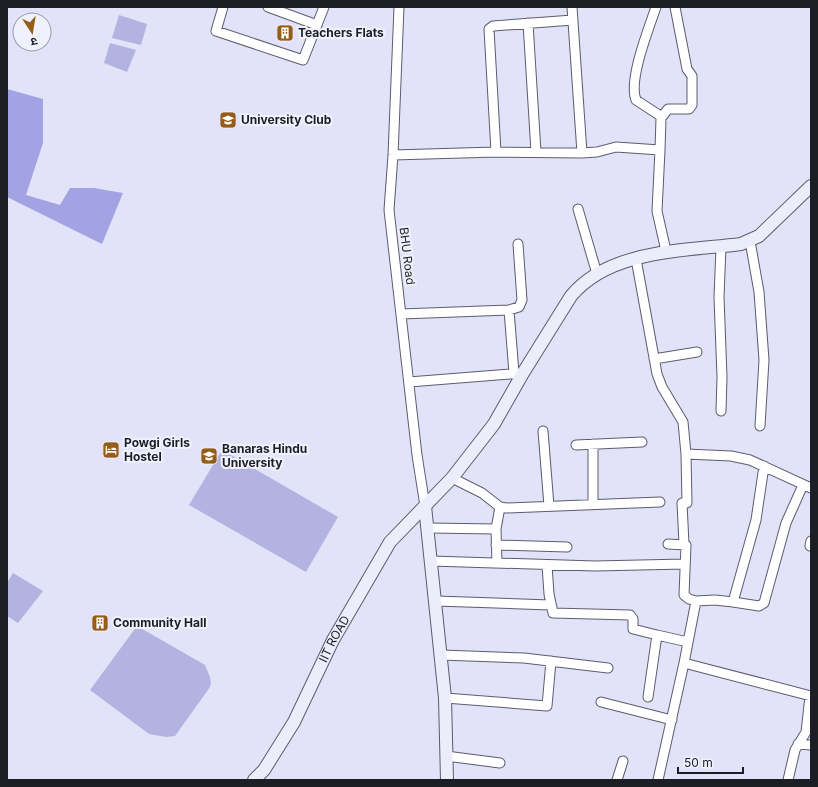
<svg xmlns="http://www.w3.org/2000/svg" width="818" height="787" font-family="Inter,'Noto Sans Devanagari',sans-serif">
	<style>
		.green { fill: #b2b3e0 }
		.forest { fill: #a3a3e4 }
		.lines { fill: none; stroke-linecap: round; stroke-linejoin: round }
		.street-casing { stroke: #5c5c6e; stroke-width: 11 }
		.secondary-casing { stroke: #5c5c6e; stroke-width: 14 }
		.street { stroke: #fff; stroke-width: 9 }
		.secondary { stroke: #ececfa; stroke-width: 12 }
		.labels { text-anchor: middle; stroke-width: 4; stroke-linejoin: round; paint-order: stroke }
		.poi-label { font-size: 12px; font-weight: bold; fill: #1d1e25; stroke: #f1f1fe; text-anchor: start }
		.street-label { font-size: 12px; fill: #1d1e25; stroke: #f1f1fe }
	</style>
	<rect width="100%" height="100%" fill="#e2e3f8"/>
	<path class="green" d="M119 15 147 24 141 45 112 38Z
		M110 43 136 50 127 72 104 63Z
		M222 450 338 517 306 572 189 505Z
		M13 573 43 591 18 623 7 616V583Z
		M137 626 205 665 210 677 211 683 210 687 175 736 166 737 149 734 90 690Z"/>
	<path class="forest" d="M7 89 43 99V143L26 195 60 205 70 188H94L123 193 102 244 7 197Z"/>
	<g class="lines">
		<g class="street-casing">
			<path id="street" d="M223 7 216 31 303 60 324 7
				M268 7 317 25
				M399 7 393 155 389 210 417 455 425 506
				M656 7C649 28 628 80 636 100L659 115 661 118 660 150
				M528 23 536 152
				M661 118 668 109H689L692 105V76L687 69 675 7
				M496 152 489 29 493 26 573 20
				M582 153 597 152 616 147 660 150 657 211 666 251
				M393 155 496 152 582 153 572 7
				M578 209 597 274
				M750 241 759 292 764 360 760 426
				M636 259 657 374 662 387 683 422 686 454 731 456 750 460 811 488
				M509 310 514 373
				M401 314 509 310 519 307 522 300 518 244
				M654 359 697 352
				M409 382 523 373
				M721 411 722 377 719 297 721 247
				M543 431 549 506
				M593 444V504
				M576 445 642 442
				M686 454 687 503
				M452 478 482 493 500 507 506 508 660 502
				M682 503 684 544
				M429 528 496 529
				M668 544 686 545 684 595 689 599 696 601
				M496 545 567 547
				M810 546 811 541
				M431 561 595 566 685 564
				M497 563 496 529 500 507
				M547 565 549 594 553 613 630 615 633 619V629L657 635
				M436 601 550 605
				M733 602 759 606 764 603 786 523 803 485
				M441 655 524 658 608 668
				M684 663 811 696
				M648 697 657 635 688 642
				M445 698 547 706 551 661
				M601 702 672 720
				M798 744 811 745
				M446 756 500 763
				M617 780 623 761
				M658 780 684 663 696 601 715 600 733 602 756 520 764 466
				M788 780 795 750 806 732 810 696"/>
		</g>
		<g class="secondary-casing">
			<g id="secondary">
				<path d="M425 506 445 698 447 780"/>
				<path id="s1" d="M254 780 264 770 294 722 333 640 390 542 452 478 494 424 523 373 571 296C610 249 685 251 741 244L759 236 811 186"/>
			</g>
		</g>
		<use href="#street" class="street"/>
		<use href="#secondary" class="secondary"/>
	</g>
	<defs>
		<g id="building-square" transform="scale(0.9)"><rect x="-9" y="-9" width="18" height="18" rx="4" fill="#955d17" stroke="#f1f1fe"/><path d="M-4-6H4V6H1V3H-1V6H-4ZM-2.5-4.3h1.7v1.8h-1.7ZM.8-4.3h1.7v1.8H.8ZM-2.5-1h1.7V.8h-1.7ZM.8-1h1.7V.8H.8Z" fill="#fff"/></g>
		<g id="university-square" transform="scale(0.9)"><rect x="-9" y="-9" width="18" height="18" rx="4" fill="#955d17" stroke="#f1f1fe"/><path d="M0-5L7-2L0 1L-7-2ZM-4 1L0 2.5L4 1V4Q0 6-4 4Z" fill="#fff"/></g>
		<g id="hotel-square" transform="scale(0.9)"><rect x="-9" y="-9" width="18" height="18" rx="4" fill="#955d17" stroke="#f1f1fe"/><path d="M-6-4.5h1.5V1H6V5H4.5V3h-9V5H-6ZM-4 0a1.8 1.8 0 1 1 3.6 0ZM.5 0V-2.5h3Q6-2.5 6 0Z" fill="#fff"/></g>
	</defs>
	<g fill-rule="evenodd">
		<use href="#building-square" x="285" y="33"/>
		<use href="#university-square" x="228" y="120"/>
		<use href="#hotel-square" x="111" y="450"/>
		<use href="#university-square" x="209" y="456"/>
		<use href="#building-square" x="100" y="623"/>
	</g>
	<g class="labels">
		<g class="poi-label">
			<text x="298" y="37">Teachers Flats</text>
			<text x="241" y="124">University Club</text>
			<text x="124" y="447">Powgi Girls<tspan x="124" dy="14">Hostel</tspan></text>
			<text x="222" y="453">Banaras Hindu<tspan x="222" dy="14">University</tspan></text>
			<text x="113" y="627">Community Hall</text>
		</g>
		<g class="street-label">
			<text transform="translate(407 256) rotate(83)" y="4">BHU Road</text>
			<text dy="4" stroke="none"><textPath href="#s1" startOffset="163">IIT ROAD</textPath></text>
		</g>
	</g>
	<rect width="818" height="787" fill="none" stroke="#1d1e25" stroke-width="16"/>
	<g transform="translate(32 32) rotate(168)"><circle r="19" fill="#f1f1fe" stroke="#9c9da7"/>
	<path d="M0-3L7 15L0 10L-7 15Z" fill="#955d17"/>
	<text y="-6" font-size="11" font-weight="bold" text-anchor="middle" fill="#1d1e25">उ</text>
	</g>
	<path d="M678 767v6h65v-6" fill="none" stroke="#1d1e25" stroke-width="2"/>
	<text x="684" y="767" font-size="12" fill="#1d1e25" stroke="#f1f1fe" stroke-width="3" paint-order="stroke">50 m</text>
</svg>
